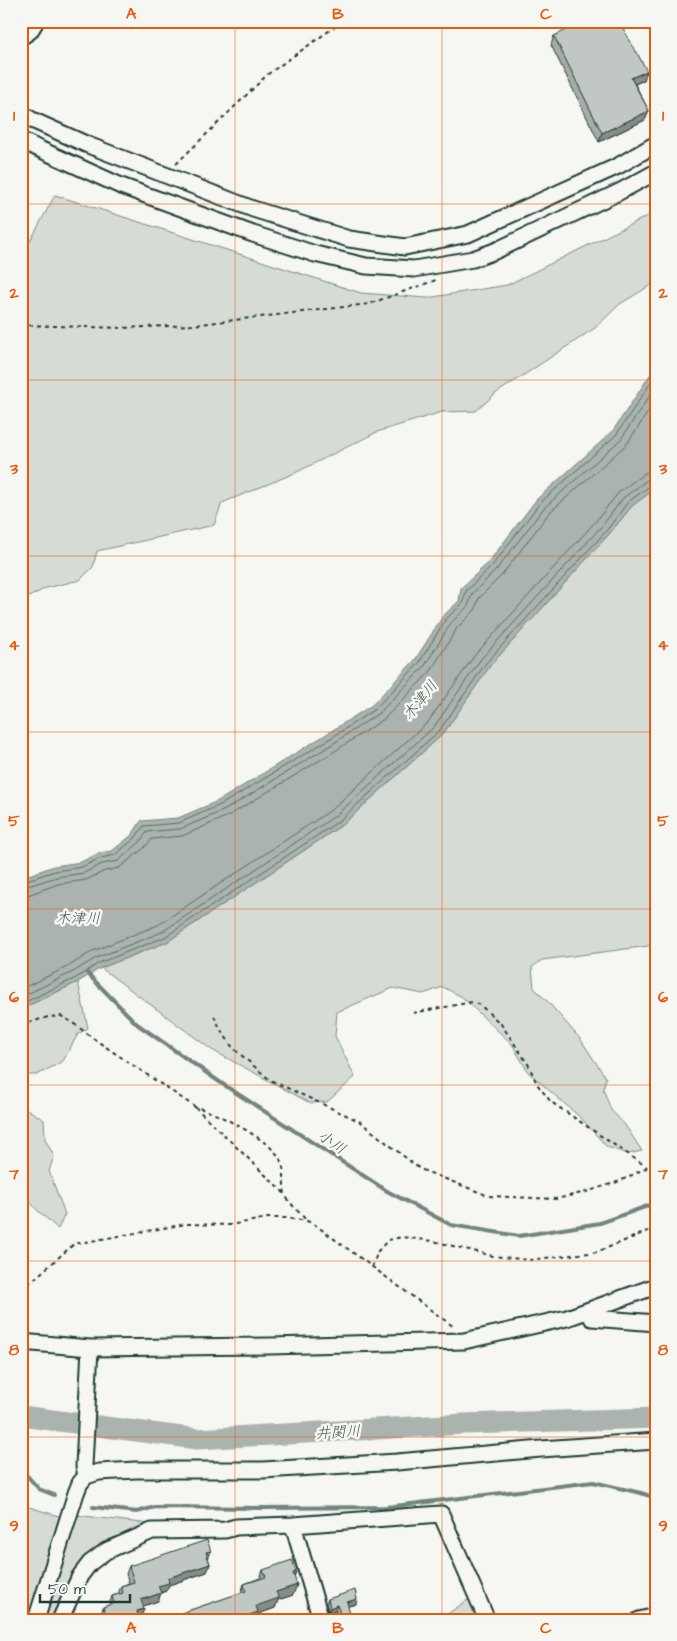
<svg xmlns="http://www.w3.org/2000/svg" width="677" height="1641" font-family="'Architects Daughter','Klee One',sans-serif">
	<style>
		.green { fill: #d6dbd6; stroke: #7a8c85 }
		.water { fill: #aab3ae; stroke: #72847d }
		.lines { fill: none; stroke-linecap: round; stroke-linejoin: round }
		.shore { stroke: #576c65; stroke-width: 1 }
		.stream { stroke: #72847d; stroke-width: 4 }
		.river { stroke: #aab3ae; stroke-width: 21 }
		.minor-casing { stroke: #1f3d34; stroke-width: 19 }
		.path { stroke: #1f3d34; stroke-width: 2; stroke-dasharray: 4 4; stroke-linecap: butt }
		.minor { stroke: #f6f6f2; stroke-width: 15 }
		.wall { fill: #a6aca8; stroke: #1f3d34 }
		.shaded-wall { fill: #878c88; stroke: #1f3d34 }
		.building { fill: #c1c8c3; stroke: #1f3d34 }
		.grid { fill: none; stroke: #e8590c; stroke-width: 1; stroke-opacity: 0.55 }
		.labels { text-anchor: middle; stroke-width: 5; stroke-linejoin: round; paint-order: stroke }
		.water-label { font-size: 15px; font-style: italic; fill: #425a52; stroke: #f6f6f2 }
		.neatline { fill: none; stroke: #e8590c; stroke-width: 2 }
		.grid-label { font-size: 16px; text-anchor: middle; font-weight: bold; fill: #e8590c }
	</style>
	<rect width="100%" height="100%" fill="#f6f6f2"/>
	<filter id="ink" filterUnits="userSpaceOnUse"><feTurbulence type="fractalNoise" baseFrequency=".02" numOctaves="2"/><feDisplacementMap in="SourceGraphic" scale="10" xChannelSelector="R" yChannelSelector="G"/><feConvolveMatrix kernelMatrix="1 2 1 2 8 2 1 2 1" color-interpolation-filters="sRGB"/></filter>
	<g filter="url(#ink)">
		<path class="green" d="M55 195 361 293 427 298 507 285 656 212V282L620 304 595 328 495 394 476 411 442 412 377 432 295 473 222 503 214 525 97 551 93 567 80 580 46 588 21 601V258Z
			M656 488V945L542 960 532 967 534 988 549 1003 581 1040 606 1078 603 1089 611 1110 625 1125 642 1151 628 1154 607 1147 581 1118 528 1072 512 1044 462 997 443 987 423 994 393 988 337 1012 335 1036 355 1077 327 1102 310 1103 212 1050 101 968 167 942 342 825 443 734 490 666 610 533 632 506Z
			M78 982 88 1028 78 1034 63 1061 37 1075H26L21 1082V1009Z
			M21 1103 25 1108 44 1120 45 1139 54 1156 49 1171 65 1214 58 1229 35 1208 29 1200 21 1202Z
			M21 1501 29 1507 65 1518 27 1620H21Z
			M76 1515 150 1524 94 1552 53 1620H41Z
			M469 1599 478 1620H439Z"/>
		<path class="water" d="M656 366V488L632 506 610 533 490 666 443 734 342 825 167 942 101 968 78 982 21 1009V878L54 866 81 862 99 853 112 851 132 835 141 821 178 818 220 800 325 735 372 705 415 660 443 616 459 601 461 588 488 563 536 500 612 432Z"/>
		<g class="lines">
			<path class="shore" d="M21 882 55 871 82 867 101 858 115 855 135 838 144 826 179 823 222 804 328 740 375 709 419 663 446 619 463 603 466 591 492 566 539 504 616 435 656 375
				M21 888 57 877 84 873 102 864 118 861 139 843 147 832 180 829 225 810 331 745 379 713 424 667 451 623 468 606 472 594 496 570 544 508 621 439 656 386
				M21 896 28 895 58 884 86 880 105 871 119 868 144 848 152 839 182 836 228 816 335 751 384 719 430 672 457 628 475 610 479 598 502 575 549 513 627 444 656 400
				M21 989 69 966 93 951 158 925 331 810 428 722 475 655 596 521 619 492 645 473 656 470
				M21 997 73 972 96 958 162 932 335 816 434 727 481 659 602 526 623 498 647 480 656 478
				M21 1004 76 978 99 963 165 937 339 821 439 731 486 663 607 530 628 502 651 485 656 484"/>
			<path class="stream" d="M611 21 656 27
				M87 973 137 1024 221 1083 387 1191 451 1225 519 1236 600 1223 656 1203
				M21 1469 39 1489 54 1495
				M93 1507 137 1512 155 1507 262 1508 386 1507 593 1482 641 1493 656 1498"/>
			<path class="river" d="M21 1416 197 1439 464 1424 656 1418"/>
			<g class="minor-casing">
				<path id="minor" d="M21 37 30 31 36 21
					M21 113 32 120 88 145 253 209 349 239 405 247 468 234 618 166 656 144
					M21 140 37 148 121 186 253 234 315 254 366 266 414 269 473 259 495 251 619 192 656 172
					M589 1311 592 1318 656 1323
					M21 1342 90 1348 270 1346 464 1341 567 1318 656 1286
					M86 1476 84 1466 90 1348
					M293 1525 321 1620
					M36 1620 76 1493 80 1483 86 1476 99 1472 136 1470H263L397 1462 541 1449 656 1441
					M60 1620 80 1576 90 1563 106 1551 152 1531 225 1530 236 1527 293 1525 441 1514 487 1620
					M639 1620 656 1616"/>
			</g>
			<path class="path" d="M650 21 651 40 656 68
				M176 164 268 74 343 21
				M21 325 122 328 192 325 369 304 436 280
				M413 1013 472 1002 480 1005 501 1024 528 1064 537 1084 551 1102 647 1167
				M214 1016 221 1030 233 1048 270 1080 359 1121 420 1169 489 1196 556 1199 586 1192 620 1181 656 1163
				M21 1025 48 1017 61 1016 73 1023 97 1041 195 1107C215 1111 272 1141 280 1159 287 1174 282 1180 285 1194 287 1201 302 1215 307 1221
				M195 1107 285 1194
				M372 1267 378 1251 388 1240 402 1237 433 1241 493 1256 529 1260 597 1252 656 1228
				M21 1287H25L74 1244 186 1224 230 1225 268 1218H286L307 1221 314 1224 454 1327
				M279 1620 285 1616 286 1620"/>
			<use href="#minor" class="minor"/>
		</g>
		<path class="wall" d="M554 36 647 71 644 80 635 84 649 111 645 120 599 142 551 45Z
			M211 1551 208 1558 210 1564 207 1572 169 1585 166 1591 161 1593 158 1601 143 1606 141 1617 139 1618V1620H94L95 1617 101 1615 103 1607 109 1605 112 1596 118 1594 121 1586 129 1583 126 1574 129 1566Z
			M263 1570 296 1572 294 1577 293 1595 278 1600 275 1608 258 1614 256 1620H169L170 1617 241 1593 244 1584 260 1578Z
			M328 1599 356 1604 348 1606 350 1620H338L335 1610 329 1612 326 1604Z"/>
		<path class="shaded-wall" d="M647 71 644 80 628 87 631 78Z
			M649 111 645 120 599 142 602 133Z
			M211 1551 208 1559 206 1552Z
			M210 1564 207 1572 169 1585 166 1591 155 1594 158 1586 168 1578Z
			M297 1585 293 1595 278 1600 275 1608 258 1614 256 1620H236L276 1592Z
			M161 1593 158 1601 138 1608 141 1600Z
			M357 1599 356 1604 345 1607 347 1602Z
			M337 1605 335 1610 329 1612 330 1608Z
			M144 1609 141 1617 134 1619 137 1611Z
			M351 1617 350 1620H341L342 1619Z"/>
		<path class="building" d="M584 21H619L647 71 631 78 649 111 602 133 554 36Z
			M207 1540 211 1551 206 1552 210 1564 168 1578 169 1583 158 1586 161 1593 141 1600 144 1609 137 1611 139 1620H95V1617L106 1614 103 1607 114 1603 112 1596 123 1593 121 1586 134 1582 129 1566Z
			M292 1560 296 1572 293 1573 297 1585 276 1592 279 1598 256 1606 258 1612 236 1620H171L170 1617 246 1591 244 1584 266 1577 263 1570Z
			M355 1590 357 1599 347 1602 351 1617 342 1619 337 1605 330 1608 328 1599Z"/>
	</g>
	<path class="grid" d="M235 21V1620M442 21V1620M21 204H656M21 380H656M21 556H656M21 732H656M21 909H656M21 1085H656M21 1261H656M21 1437H656"/>
	<g class="labels">
		<g class="water-label">
			<text transform="translate(420 700) rotate(-51)" y="5">木津川</text>
			<text x="78" y="923">木津川</text>
			<text transform="translate(332 1142) rotate(34)" y="5">小川</text>
			<text transform="translate(338 1432) rotate(-3)" y="5">井関川</text>
		</g>
	</g>
	<rect width="677" height="1641" fill="none" stroke="#f6f6f2" stroke-width="55"/>
	<path d="M40 1594v8h90v-8" fill="none" stroke="#1f3d34" stroke-width="2.5"/>
	<text x="48" y="1594" font-size="15" fill="#1f3d34" stroke="#f6f6f2" stroke-width="4" paint-order="stroke">50 m</text>
	<rect x="28" y="28" width="622" height="1586" class="neatline"/>
	<g class="grid-label">
		<text x="131" y="19">A</text>
		<text x="338" y="19">B</text>
		<text x="546" y="19">C</text>
		<text x="14" y="121">1</text>
		<text x="663" y="121">1</text>
		<text x="14" y="298">2</text>
		<text x="663" y="298">2</text>
		<text x="14" y="474">3</text>
		<text x="663" y="474">3</text>
		<text x="14" y="650">4</text>
		<text x="663" y="650">4</text>
		<text x="14" y="826">5</text>
		<text x="663" y="826">5</text>
		<text x="14" y="1002">6</text>
		<text x="663" y="1002">6</text>
		<text x="14" y="1179">7</text>
		<text x="663" y="1179">7</text>
		<text x="14" y="1355">8</text>
		<text x="663" y="1355">8</text>
		<text x="14" y="1531">9</text>
		<text x="663" y="1531">9</text>
		<text x="131" y="1633">A</text>
		<text x="338" y="1633">B</text>
		<text x="546" y="1633">C</text>
	</g>
</svg>
